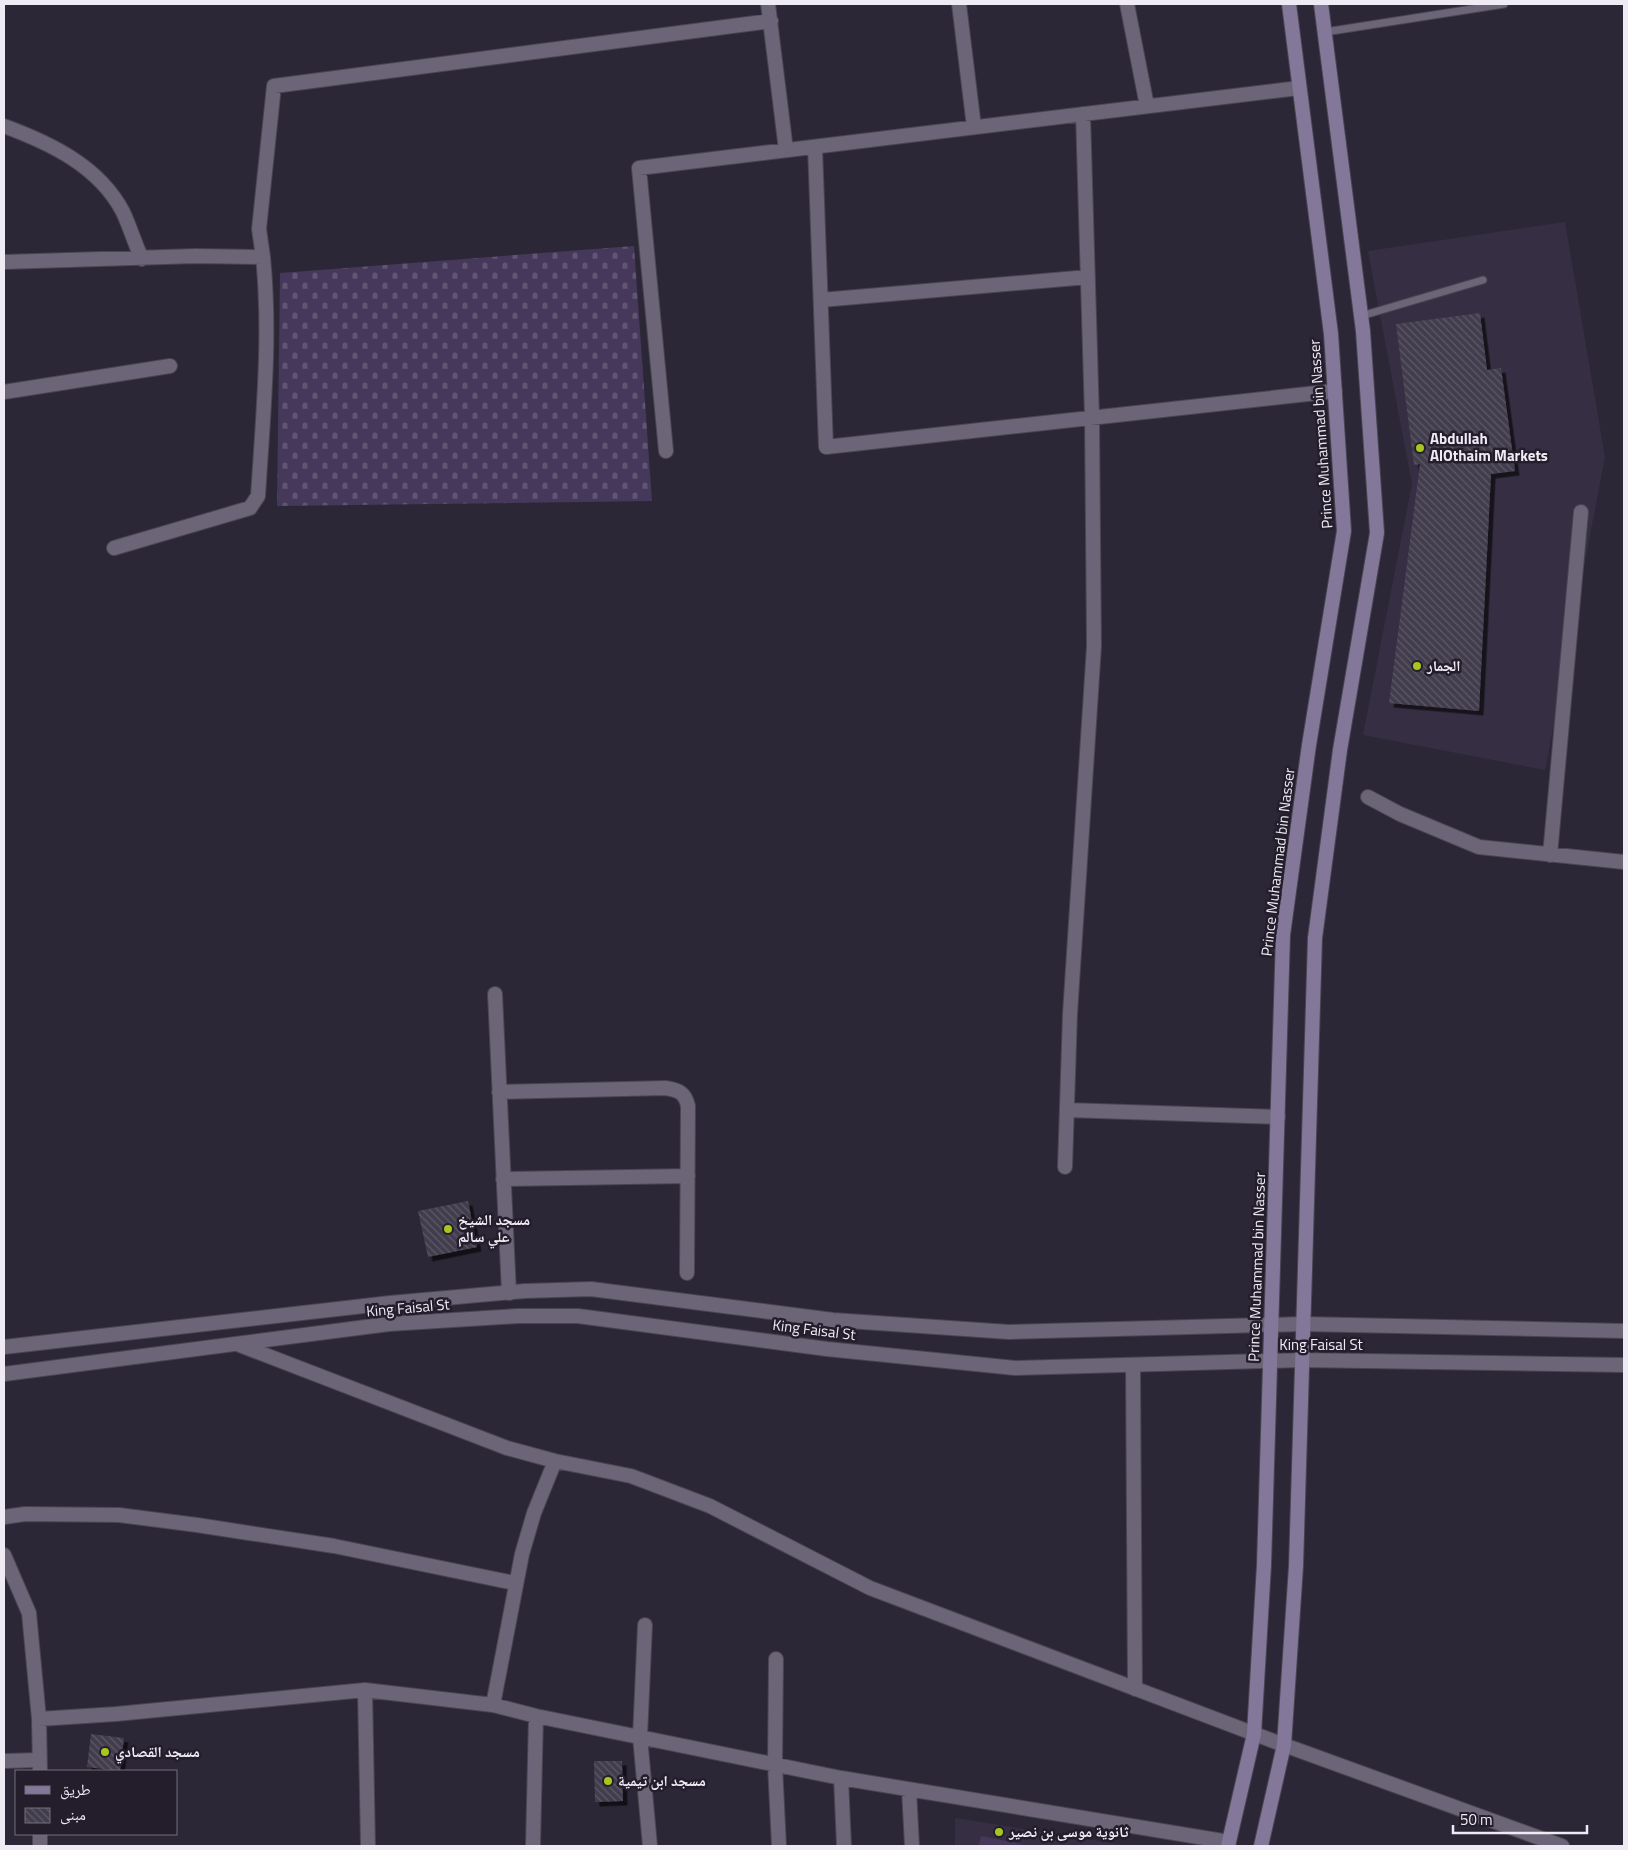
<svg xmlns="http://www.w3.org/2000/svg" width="1628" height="1850" font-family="'Titillium Web','Noto Naskh Arabic',sans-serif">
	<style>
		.built { fill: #362f44 }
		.green { fill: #45385a }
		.cemetery { fill: url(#cemetery-stones) }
		.building { fill: url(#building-back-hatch); filter: url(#shadow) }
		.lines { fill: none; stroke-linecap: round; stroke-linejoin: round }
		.service-casing { stroke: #494551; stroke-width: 9 }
		.minor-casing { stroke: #494551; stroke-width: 16 }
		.tertiary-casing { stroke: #494551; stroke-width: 16 }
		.secondary-casing { stroke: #494551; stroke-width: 16 }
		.service { stroke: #6b6577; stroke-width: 7 }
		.minor { stroke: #6b6577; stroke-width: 14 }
		.tertiary { stroke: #6b6577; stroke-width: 14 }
		.secondary { stroke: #84789a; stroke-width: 14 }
		.poi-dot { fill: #a7c71e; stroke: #231d2c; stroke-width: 2 }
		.labels { text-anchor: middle; stroke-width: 5; stroke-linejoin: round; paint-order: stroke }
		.street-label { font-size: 15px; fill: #eeebf5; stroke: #231d2c }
		.poi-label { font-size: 15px; font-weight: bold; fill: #eeebf5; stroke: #231d2c; text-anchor: start }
	</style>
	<defs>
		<pattern id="cemetery-stones" width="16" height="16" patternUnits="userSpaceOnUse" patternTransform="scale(1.25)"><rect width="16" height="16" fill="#45385a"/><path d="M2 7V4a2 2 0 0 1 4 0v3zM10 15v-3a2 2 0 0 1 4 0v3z" fill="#605572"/></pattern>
		<pattern id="building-back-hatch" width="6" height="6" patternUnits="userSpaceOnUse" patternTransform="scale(1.25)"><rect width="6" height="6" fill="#423d4d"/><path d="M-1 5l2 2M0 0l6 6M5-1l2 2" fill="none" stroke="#5e5967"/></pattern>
		<filter id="shadow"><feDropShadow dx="4.5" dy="4.5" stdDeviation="0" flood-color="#0009"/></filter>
	</defs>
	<rect width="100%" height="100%" fill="#2c2736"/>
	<path class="built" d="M1565 222 1605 457 1545 770 1363 735 1412 484 1368 251Z
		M955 1818 1130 1846H955Z"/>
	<path class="green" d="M981 1836 1030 1846H979Z"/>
	<path class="cemetery" d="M634 246 652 501 277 506 280 273Z"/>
	<path class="building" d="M1480 313 1487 370 1501 368 1515 471 1491 474 1479 711 1389 703 1420 464 1414 465 1396 324Z
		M468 1201 477 1247 428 1257 418 1211Z
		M91 1734 124 1738 120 1771 87 1767Z
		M594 1761H622L623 1801 595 1802Z"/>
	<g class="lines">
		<g class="service-casing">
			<path id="service" d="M1325 32 1504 4
				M1361 316 1483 280"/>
		</g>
		<g class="minor-casing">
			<path id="minor" d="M768 4 786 150
				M959 4 974 127
				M1127 4 1147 106
				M4 126C50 143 99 166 123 212 130 227 135 244 142 259
				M815 147 826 447 1335 391
				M4 262 196 256 263 257 259 229 274 86 771 21
				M821 300 1088 277
				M4 392 170 366
				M666 451 639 168 1299 88
				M114 548 250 508 258 496C263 417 271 336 263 257
				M1368 797 1400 814 1479 847 1624 862
				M1550 855 1581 512
				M495 994 509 1293
				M499 1092 665 1088C678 1090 685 1092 688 1106L687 1273
				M1067 1110 1278 1117
				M1065 1167 1070 1014 1094 646 1092 418 1083 114
				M503 1179 688 1176
				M237 1344 507 1448 555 1461 631 1476 710 1506 870 1588 1284 1745 1562 1846
				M1133 1365 1135 1689
				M4 1517 25 1514 119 1515 197 1525 334 1546 514 1583
				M4 1555 29 1613 39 1719 40 1771
				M645 1625 640 1737 650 1846
				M776 1659 775 1765 779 1846
				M365 1690 368 1846
				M493 1705 522 1554 534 1513 555 1461
				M39 1719 116 1714 365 1690 493 1705 536 1716 841 1778 1229 1842
				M4 1761 39 1760
				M841 1778 844 1846
				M909 1790 912 1846
				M40 1834V1846
				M533 1846 536 1716"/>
		</g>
		<g class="tertiary-casing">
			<path id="tertiary" d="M4 1347 390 1303 525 1291 591 1289 833 1320 1009 1332 1303 1324 1624 1331
				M4 1374 389 1324 518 1316H578L827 1349 1015 1368 1302 1360 1624 1365"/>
		</g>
		<g class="secondary-casing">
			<path id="secondary" d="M1228 1846 1254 1734 1264 1565 1283 935 1309 745 1344 531 1331 334 1289 4
				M1261 1846 1284 1745 1296 1566 1315 938 1340 750 1377 533 1363 331 1321 4"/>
		</g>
		<use href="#service" class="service"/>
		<use href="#minor" class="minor"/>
		<use href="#tertiary" class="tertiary"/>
		<use href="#secondary" class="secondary"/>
	</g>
	<g class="poi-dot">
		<circle cx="1420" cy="448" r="5"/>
		<circle cx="1417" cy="666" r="5"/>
		<circle cx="448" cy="1229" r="5"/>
		<circle cx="105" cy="1752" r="5"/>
		<circle cx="608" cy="1781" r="5"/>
		<circle cx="999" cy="1832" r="5"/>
	</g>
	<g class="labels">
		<g class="street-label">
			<text transform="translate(1321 434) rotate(-94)" y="5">Prince Muhammad bin Nasser</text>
			<text transform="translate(1278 862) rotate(-83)" y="5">Prince Muhammad bin Nasser</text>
			<text transform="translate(1257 1267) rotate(-88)" y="5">Prince Muhammad bin Nasser</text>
			<text transform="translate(408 1308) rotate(-5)" y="5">King Faisal St</text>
			<text transform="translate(814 1330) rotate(7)" y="5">King Faisal St</text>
			<text x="1321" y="1350">King Faisal St</text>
		</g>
		<g class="poi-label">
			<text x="1430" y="444">Abdullah<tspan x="1430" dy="17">AlOthaim Markets</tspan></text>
			<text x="1427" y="671">الجمار</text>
			<text x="458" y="1225">مسجد الشيخ<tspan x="458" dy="17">علي سالم</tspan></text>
			<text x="115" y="1757">مسجد القصادي</text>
			<text x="618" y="1786">مسجد ابن تيمية</text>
			<text x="1009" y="1837">ثانوية موسى بن نصير</text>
		</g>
	</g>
	<rect width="1628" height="1850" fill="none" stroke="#eeebf5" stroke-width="10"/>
	<rect x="15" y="1770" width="162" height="65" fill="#231d2c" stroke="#746f7c"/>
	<rect x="25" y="1786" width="25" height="8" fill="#84789a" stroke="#746f7c"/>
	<text x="60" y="1795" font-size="15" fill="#eeebf5">طريق</text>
	<rect x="25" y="1808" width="25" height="15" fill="url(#building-back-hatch)" stroke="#746f7c"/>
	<text x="60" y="1820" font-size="15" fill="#eeebf5">مبنى</text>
	<path d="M1453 1825v8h134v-8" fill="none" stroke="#eeebf5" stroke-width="2.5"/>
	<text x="1460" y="1825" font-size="15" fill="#eeebf5" stroke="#231d2c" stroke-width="4" paint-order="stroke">50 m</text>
</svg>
